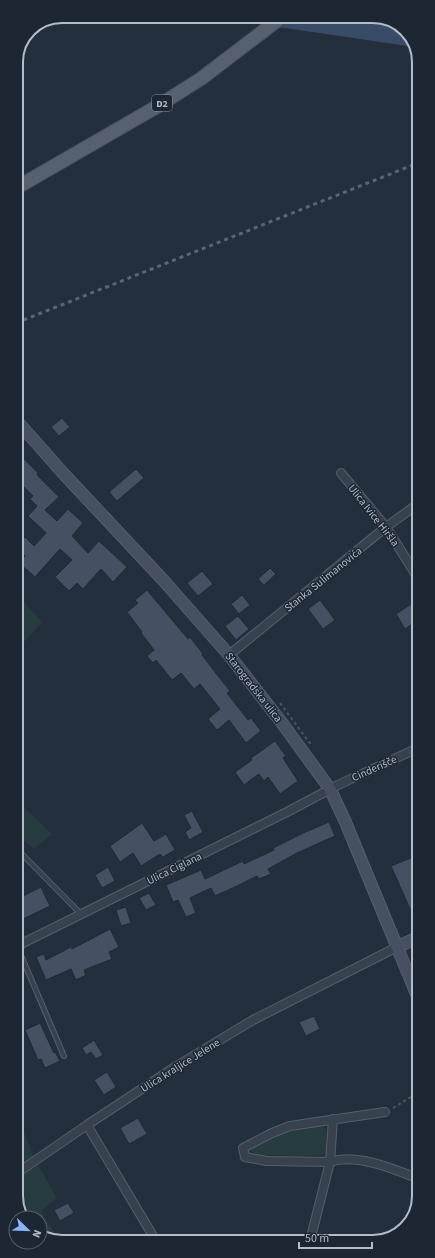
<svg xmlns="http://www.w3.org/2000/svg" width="435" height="1258" font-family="'Source Sans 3',sans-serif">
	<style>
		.green { fill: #263c3f }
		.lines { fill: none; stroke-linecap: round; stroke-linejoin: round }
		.river { stroke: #394c67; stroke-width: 18 }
		.building { fill: #455162; stroke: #1f2835 }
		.lane-casing { stroke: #565f6c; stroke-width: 6 }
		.street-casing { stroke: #565f6c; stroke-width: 10 }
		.secondary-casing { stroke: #565f6c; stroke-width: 13 }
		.primary-casing { stroke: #414a57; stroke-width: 15 }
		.path { stroke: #44595c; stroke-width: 2; stroke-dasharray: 3 3; stroke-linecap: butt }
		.lane { stroke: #38414e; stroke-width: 4 }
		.street { stroke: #38414e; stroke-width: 8 }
		.secondary { stroke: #465061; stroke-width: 11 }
		.primary { stroke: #56606e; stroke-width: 13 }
		.rail { stroke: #5a6575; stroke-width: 3; stroke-dasharray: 4 4; stroke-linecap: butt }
		.labels { text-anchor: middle; stroke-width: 3; stroke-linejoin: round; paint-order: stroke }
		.shield { fill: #1d2633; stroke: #878f9c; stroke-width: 1 }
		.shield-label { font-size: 10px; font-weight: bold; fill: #b4bcc9 }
		.street-label { font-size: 11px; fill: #b4bcc9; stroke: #1d2633 }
		.rim { fill: none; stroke: #b4bcc9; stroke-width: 2 }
	</style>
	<rect width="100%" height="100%" fill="#242f3e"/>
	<path class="green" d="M17 594 42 622 17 650Z
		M17 801 52 834 34 849 17 834Z
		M17 1113 34 1158 57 1198 41 1211 56 1235 51 1239 40 1234V1218H24L18 1208Z
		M323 1126 326 1130V1152L323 1155 307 1156 255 1155 251 1150 269 1140 290 1131Z"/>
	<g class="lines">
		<path class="river" d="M266 16 409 37"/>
	</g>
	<path class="building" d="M62 418 70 427 59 436 51 427Z
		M17 452 38 473 37 475 59 497 45 510 57 521 68 509 83 523 72 536 88 553 99 541 127 567 113 582 101 569 83 589 77 583 69 591 55 577 72 560 60 549 35 577 19 563 25 556 17 547V545L25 537 34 546 46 533 28 516 37 506 30 499 33 496 21 484 17 489Z
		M136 469 144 478 117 501 109 492Z
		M270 568 276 574 264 585 258 579Z
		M202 571 213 584 198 596 187 583Z
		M147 590 188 639 190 637 203 654 202 655 215 672 230 691 227 693 248 720 251 718 261 731 246 743 229 720 217 730 208 719 220 709 200 684 194 689 181 673 172 680 156 660 153 663 147 656 154 650 141 633 142 632 127 612 138 603 135 600Z
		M242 595 250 605 239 614 231 604Z
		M320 600 335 620 323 629 308 609Z
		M413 603 418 610V620L405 629 396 614Z
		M238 616 249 629 236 640 225 626Z
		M275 741 286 756 283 758 298 781 280 794 268 777 264 781 259 774 244 785 235 772 252 760 251 758Z
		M192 811 203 832 189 840 185 832 191 828 184 815Z
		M329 822 335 836 297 853 268 869 271 874 259 879 257 876 237 886 215 896 211 888 190 898 196 913 186 917 178 900 173 902 166 885 201 870 205 879 243 861 244 864 274 850 273 848 303 833Z
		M142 823 154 841 166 834 175 850 163 857 160 854 141 866 133 853 120 862 110 846Z
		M411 858 419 877V929L391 866Z
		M108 867 115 881 102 888 95 875Z
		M41 887 50 906 17 922V899Z
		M149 893 156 905 146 910 139 898Z
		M126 907 131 923 121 926 116 910Z
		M110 929 119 947 109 952 112 959 84 970 86 975 76 980 71 969 46 980 36 957 44 954 46 960 71 947 72 949Z
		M314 1016 320 1029 306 1036 299 1022Z
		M40 1023 54 1053 55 1052 60 1061 45 1068 41 1059 38 1060 25 1030Z
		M94 1040 103 1055 96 1059 91 1052 86 1055 82 1048Z
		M107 1072 116 1087 104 1095 94 1080Z
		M138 1118 147 1134 129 1144 120 1128Z
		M68 1203 74 1213 60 1221 54 1210Z"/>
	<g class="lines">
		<g class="lane-casing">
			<path id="lane" d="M17 849 81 914
				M17 946 64 1056"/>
		</g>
		<g class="street-casing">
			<path id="street" d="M341 473 386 527 418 578
				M229 655 386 527 418 504
				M17 946 287 812 338 785 418 748
				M385 1112 290 1126 272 1133 243 1148 245 1157 267 1161 330 1162C356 1153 394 1169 419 1179
				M17 1173 87 1125
				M156 1241 87 1125 175 1067 253 1020 397 947
				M310 1241 330 1162 333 1119"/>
		</g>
		<g class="secondary-casing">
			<path id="secondary" d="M17 421 62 472 164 581 229 655 282 723 330 789 345 821 419 1000
				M397 947 419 937"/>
		</g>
		<g class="primary-casing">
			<path id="primary" d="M16 188 158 106 202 78 283 16"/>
		</g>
		<path class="path" d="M17 406 22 412
			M280 703 312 746
			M393 1108 419 1092"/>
		<use href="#lane" class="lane"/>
		<use href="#street" class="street"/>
		<use href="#secondary" class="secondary"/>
		<use href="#primary" class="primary"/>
		<path class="rail" d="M16 323 418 163"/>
	</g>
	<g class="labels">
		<rect class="shield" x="152" y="95" width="20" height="16" rx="3"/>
		<g class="shield-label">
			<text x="162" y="107">D2</text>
		</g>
		<g class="street-label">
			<text transform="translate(374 515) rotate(52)" y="4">Ulica Ivice Hiršla</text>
			<text transform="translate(323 579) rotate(-39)" y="4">Stanka Sulimanovića</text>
			<text transform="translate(254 687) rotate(52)" y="4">Starogradska ulica</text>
			<text transform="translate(374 768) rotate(-24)" y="4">Cinderišče</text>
			<text transform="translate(174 868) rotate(-26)" y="4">Ulica Ciglana</text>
			<text transform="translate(180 1065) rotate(-32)" y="4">Ulica kraljice Jelene</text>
		</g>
	</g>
	<path d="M0 0H435V1258H0ZM62 23H373A39 39 0 0 1 412 62V1196A39 39 0 0 1 373 1235H62A39 39 0 0 1 23 1196V62A39 39 0 0 1 62 23Z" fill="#1d2633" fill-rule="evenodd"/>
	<path class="rim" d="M62 23H373A39 39 0 0 1 412 62V1196A39 39 0 0 1 373 1235H62A39 39 0 0 1 23 1196V62A39 39 0 0 1 62 23Z"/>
	<g transform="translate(28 1230) rotate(113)"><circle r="19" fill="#1d2633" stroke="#59626f"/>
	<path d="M0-3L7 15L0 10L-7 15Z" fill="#8ab4f8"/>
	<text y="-6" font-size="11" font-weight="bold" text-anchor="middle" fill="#b4bcc9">N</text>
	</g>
	<path d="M299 1242v6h73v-6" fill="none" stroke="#b4bcc9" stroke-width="2"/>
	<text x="305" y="1242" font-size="12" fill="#b4bcc9" stroke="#1d2633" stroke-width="3" paint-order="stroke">50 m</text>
</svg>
